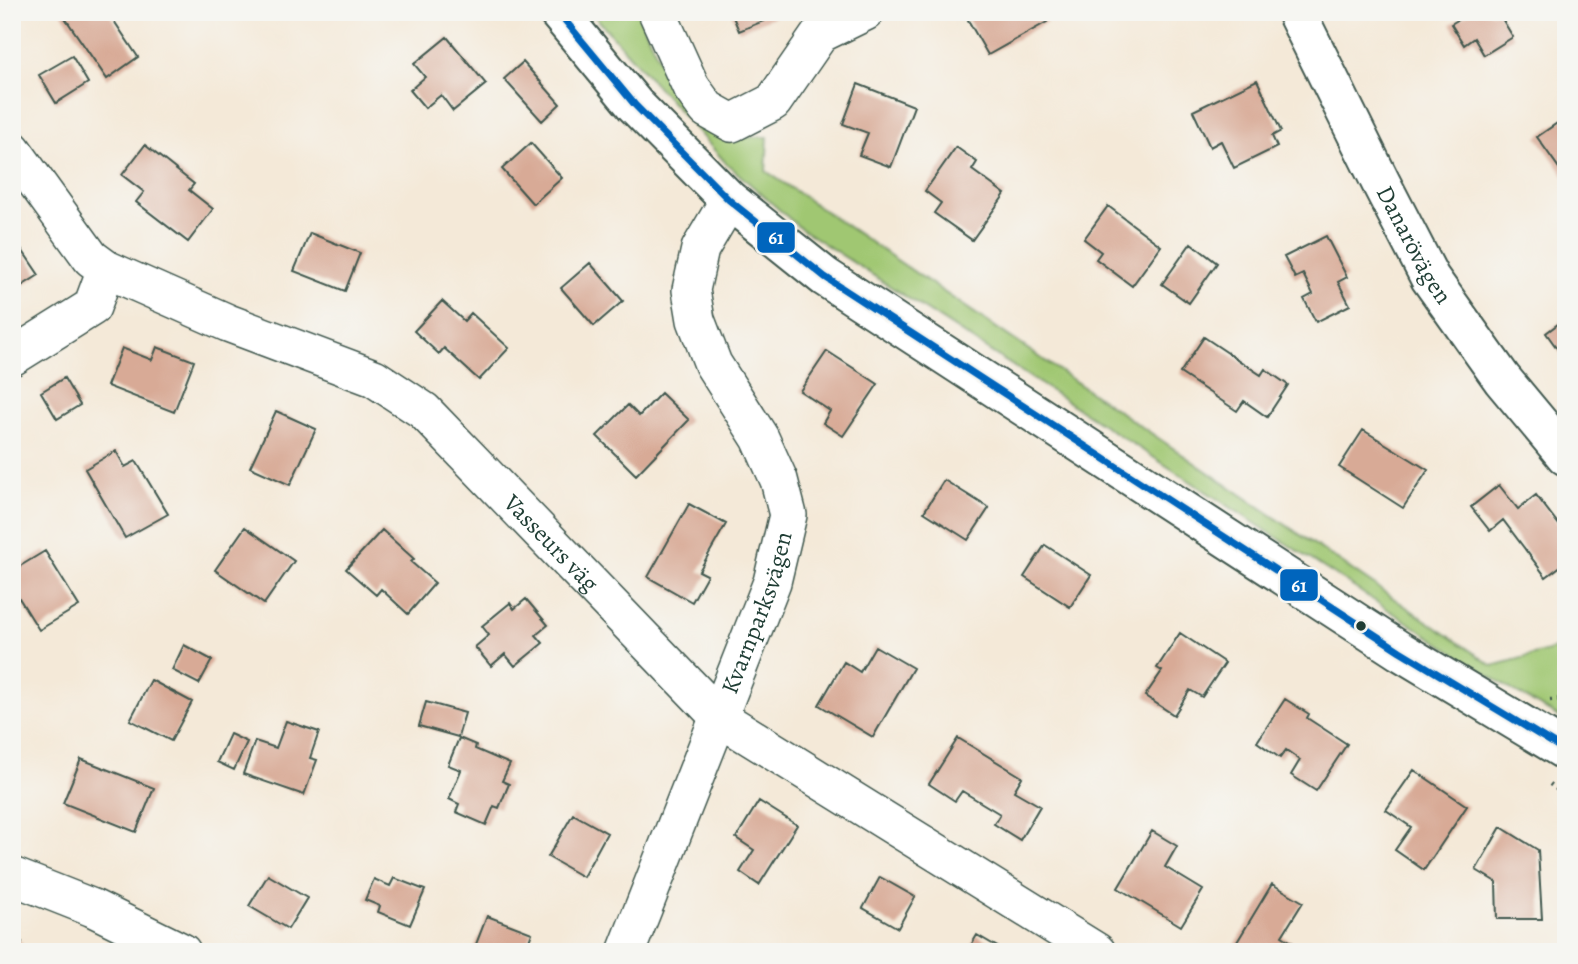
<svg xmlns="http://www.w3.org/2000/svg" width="1578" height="964" font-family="Alegreya,serif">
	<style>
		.green { fill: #a0c772; stroke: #608253; stroke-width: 2 }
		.building { fill: #d8aa96 }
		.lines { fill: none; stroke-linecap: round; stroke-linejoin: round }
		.minor-casing { stroke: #3f574d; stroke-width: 40 }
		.tertiary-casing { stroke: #3f574d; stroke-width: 42 }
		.path { stroke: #3f574d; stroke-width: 4.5; stroke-dasharray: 2 5; stroke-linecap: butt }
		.minor { stroke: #fff; stroke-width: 37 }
		.tertiary { stroke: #fff; stroke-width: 38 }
		.bus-1-casing { stroke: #f6f6f2; stroke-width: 12 }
		.bus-1 { stroke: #0065bd; stroke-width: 7 }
		.bus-dot { fill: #1f3d34; stroke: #f6f6f2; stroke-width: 2.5 }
		.labels { text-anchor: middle; stroke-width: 5; stroke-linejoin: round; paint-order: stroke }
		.street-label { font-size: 24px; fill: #1f3d34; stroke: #f6f6f2 }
		.line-badge { stroke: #f6f6f2; stroke-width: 2.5 }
		.badge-label { font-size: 19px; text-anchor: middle; font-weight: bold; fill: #fff }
	</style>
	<rect width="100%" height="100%" fill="#f6f6f2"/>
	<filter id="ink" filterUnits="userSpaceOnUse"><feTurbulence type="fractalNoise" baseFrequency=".0143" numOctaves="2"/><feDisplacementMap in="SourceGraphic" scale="14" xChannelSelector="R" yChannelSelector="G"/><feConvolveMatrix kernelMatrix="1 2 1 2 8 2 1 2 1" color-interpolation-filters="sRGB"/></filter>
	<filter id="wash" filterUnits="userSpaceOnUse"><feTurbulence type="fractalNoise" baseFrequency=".00686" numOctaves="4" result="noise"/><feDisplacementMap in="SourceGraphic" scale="28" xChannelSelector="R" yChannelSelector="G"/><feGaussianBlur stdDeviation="1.57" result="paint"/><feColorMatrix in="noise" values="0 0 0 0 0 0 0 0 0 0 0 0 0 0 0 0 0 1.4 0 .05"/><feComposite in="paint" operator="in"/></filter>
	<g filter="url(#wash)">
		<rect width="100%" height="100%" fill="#f4e9d8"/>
		<path class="green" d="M591 12H637L678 99 735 137H768L766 171 1493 666 1566 646V721L1515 692 800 228 725 162Z"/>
		<g id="blocks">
			<path class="building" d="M61 12H108L138 57 107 79Z
				M731 12H776L778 15 739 31Z
				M982 12H1041L1047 22 988 55 968 20Z
				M1471 12H1498L1513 37 1484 55 1474 38 1464 45 1451 24Z
				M447 37 486 84 453 111 441 95 425 108 410 90 425 77 414 64Z
				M72 56 88 83 56 103 39 75Z
				M523 62 560 104 542 121 504 79Z
				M1257 80 1281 131 1272 136 1277 147 1234 168 1221 141 1210 147 1193 111Z
				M858 84 914 106 891 167 859 155 868 133 843 124Z
				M1566 117V178L1537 137Z
				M531 143 562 178 533 204 502 169Z
				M145 145 194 184 189 190 213 209 188 242 136 202 144 192 122 175Z
				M956 147 977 162 972 170 1005 194 972 240 934 213 941 203 925 191Z
				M1108 206 1161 246 1132 286 1096 259 1101 252 1084 239Z
				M310 233 360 253 345 291 294 271Z
				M12 235 39 275 12 292Z
				M1326 236 1347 277 1338 282 1350 305 1316 322 1304 299 1313 294 1303 274 1295 278 1284 257Z
				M1191 243 1217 263 1189 303 1162 284Z
				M590 263 623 301 594 326 561 288Z
				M442 301 464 321 471 313 509 348 479 380 444 348 439 354 414 331Z
				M1566 318V361L1546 333Z
				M1204 337 1261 375 1265 369 1288 385 1267 417 1244 401 1237 411 1180 373Z
				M157 347 194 361 174 412 107 386 122 348 152 360Z
				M827 351 878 384 843 436 823 423 830 411 800 391Z
				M64 378 80 405 57 419 41 392Z
				M661 393 689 420 636 475 597 436 628 405 639 416Z
				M276 411 316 429 290 485 250 467Z
				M1363 430 1428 470 1403 508 1339 467Z
				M116 451 125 467 136 461 168 514 125 538 85 469Z
				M944 480 989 508 968 540 924 512Z
				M1499 485 1518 509 1536 495 1566 534V562L1546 577 1503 520 1490 531 1471 507Z
				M689 504 726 524 699 571 707 575 692 602 648 577Z
				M245 527 294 561 264 604 215 570Z
				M382 530 414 559 411 562 435 583 408 614 381 589 376 595 346 569Z
				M1045 545 1091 575 1070 607 1024 577Z
				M45 551 79 606 39 630 19 598 12 603V571Z
				M526 599 548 625 536 635 543 643 515 666 505 654 491 666 475 647 489 635 482 626 510 603 514 609Z
				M1180 633 1225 663 1202 697 1190 690 1174 715 1145 696 1162 671 1157 668Z
				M184 645 212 660 199 684 172 670Z
				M875 646 913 668 873 737 819 705 844 662 860 672Z
				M151 680 192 702 171 741 130 720Z
				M1285 699 1309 714 1307 718 1347 744 1316 791 1291 775 1300 760 1286 750 1280 758 1257 742Z
				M426 702 465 713 458 737 419 726Z
				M286 721 319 732 310 758 317 760 304 795 243 774 255 741 276 748Z
				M230 734 247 742 234 770 217 762Z
				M459 738 476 745 475 749 510 764 502 781 509 784 499 808 494 806 486 825 456 812 459 804 449 799 461 770 448 765Z
				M958 738 1022 777 1014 791 1040 806 1020 840 994 824 1000 814 962 791 955 801 929 784Z
				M81 759 154 788 136 832 63 803Z
				M1414 770 1467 806 1424 870 1395 850 1411 827 1386 810Z
				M759 801 797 825 759 885 740 872 754 850 736 838Z
				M573 814 607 833 583 877 548 857Z
				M1501 827 1538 850 1542 919H1497L1496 882 1476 870Z
				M1152 831 1177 846 1165 867 1203 890 1181 926 1118 888Z
				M268 875 307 898 288 929 249 906Z
				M880 877 915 897 898 928 863 908Z
				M394 878 425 890 410 925 378 912 380 906 365 900 374 879 390 886Z
				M1272 884 1303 902 1282 936 1303 949 1301 952H1231Z
				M487 916 532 933 525 952H473Z
				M977 935 1006 952H967Z
				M12 939 22 942 19 952H12Z"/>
		</g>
	</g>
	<g filter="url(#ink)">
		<use href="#blocks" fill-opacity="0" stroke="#3f574d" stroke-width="2"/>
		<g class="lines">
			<g class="minor-casing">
				<g id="minor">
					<path d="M657 12 691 87 707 109 732 123 773 102 820 34 865 12"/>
					<path id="s1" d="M12 149 91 258 106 269 228 323 374 378 424 411 720 718 1097 952"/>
					<path d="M12 357 92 307 106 269"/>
					<path d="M12 876 93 908 182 952"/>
					<path id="s2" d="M626 952 772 582 788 515 779 480 760 438 713 364 696 320 691 290 700 249 729 200"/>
				</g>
			</g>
			<g class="tertiary-casing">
				<g id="tertiary">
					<path d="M558 12 635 105 729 200 825 277 1400 651 1566 751"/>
					<path id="s3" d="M1296 12 1381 183 1430 278 1502 379 1566 456"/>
				</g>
			</g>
			<path class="path" d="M1550 700 1566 699
				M1550 784 1566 796"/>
			<use href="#minor" class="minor"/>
			<use href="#tertiary" class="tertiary"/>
			<g class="bus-1-casing">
				<path id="bus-1" d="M558 12 635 105 729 200 825 277 1400 651 1566 751"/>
			</g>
			<use href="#bus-1" class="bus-1"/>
		</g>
	</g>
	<circle class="bus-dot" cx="1361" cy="626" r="6"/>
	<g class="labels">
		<g class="street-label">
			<text dy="8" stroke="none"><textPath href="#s3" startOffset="261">Danarövägen</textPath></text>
			<text dy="8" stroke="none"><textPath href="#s1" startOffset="686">Vasseurs väg</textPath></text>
			<text dy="8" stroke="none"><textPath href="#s2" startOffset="364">Kvarnparksvägen</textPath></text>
		</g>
	</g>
	<g class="line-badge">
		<rect x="756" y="221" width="40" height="33" rx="7" fill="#0065bd"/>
		<rect x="1279" y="568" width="40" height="34" rx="7" fill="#0065bd"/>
	</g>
	<g class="badge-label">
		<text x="776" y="244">61</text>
		<text x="1299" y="592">61</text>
	</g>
	<rect width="1578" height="964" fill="none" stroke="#f6f6f2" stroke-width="42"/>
</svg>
